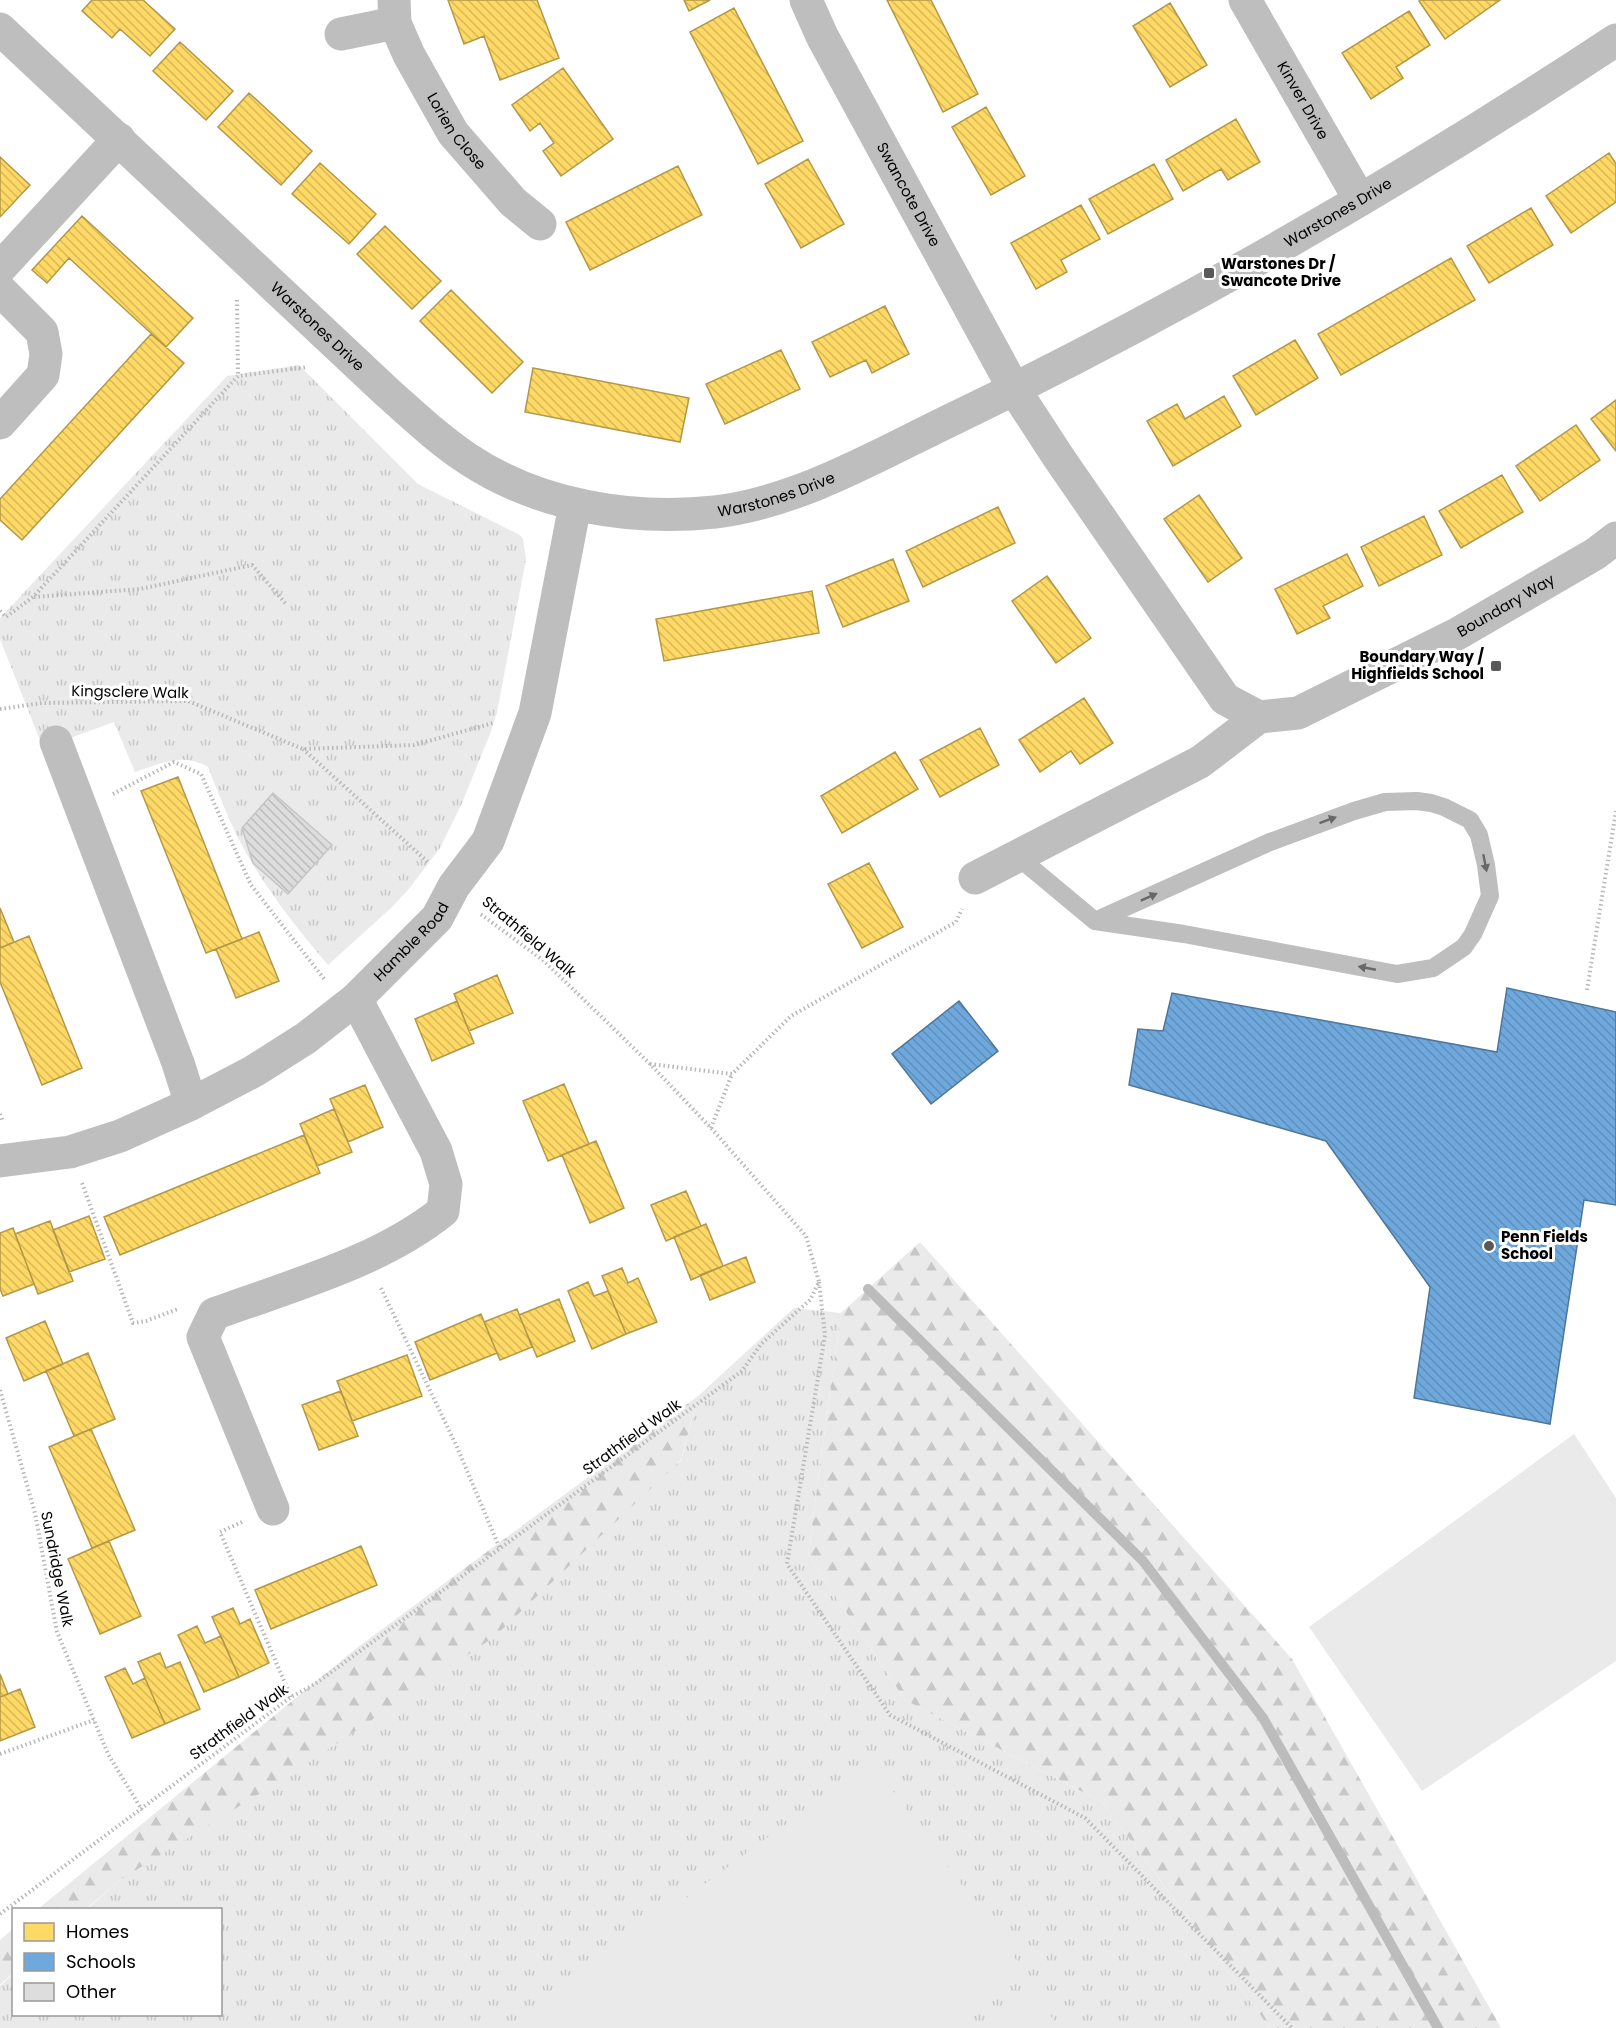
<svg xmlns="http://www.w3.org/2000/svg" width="1616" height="2028" font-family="Poppins,sans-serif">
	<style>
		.grass { fill: url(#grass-tufts) }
		.forest { fill: url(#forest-firs) }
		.pitch { fill: #eaeaea }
		.homes { fill: url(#homes-back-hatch); stroke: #b29847; stroke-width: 1.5 }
		.schools { fill: url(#schools-back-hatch); stroke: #4e769a; stroke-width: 1.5 }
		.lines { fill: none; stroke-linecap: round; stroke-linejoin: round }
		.stream { stroke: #bcbcbc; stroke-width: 10 }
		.building { fill: url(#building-back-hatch); stroke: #c5c5c5; stroke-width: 1.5 }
		.path { stroke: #b8b8b8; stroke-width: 4; stroke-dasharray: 1.5 3; stroke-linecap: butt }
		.service { stroke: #bebebe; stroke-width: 18 }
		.minor { stroke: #bebebe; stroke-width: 33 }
		.oneway { fill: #686868 }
		.poi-dot { fill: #595959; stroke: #fff; stroke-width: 2 }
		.labels { text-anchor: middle; stroke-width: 6; stroke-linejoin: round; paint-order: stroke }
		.street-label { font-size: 15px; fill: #000; stroke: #fff }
		.poi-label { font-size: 15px; font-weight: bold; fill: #000; stroke: #fff; text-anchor: start }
	</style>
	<defs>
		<pattern id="grass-tufts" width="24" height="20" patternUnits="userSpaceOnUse" patternTransform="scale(1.5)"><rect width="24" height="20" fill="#eaeaea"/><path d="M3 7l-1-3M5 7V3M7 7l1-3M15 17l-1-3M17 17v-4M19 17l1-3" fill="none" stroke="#c7c7c7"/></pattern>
		<pattern id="forest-firs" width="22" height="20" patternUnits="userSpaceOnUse" patternTransform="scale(1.5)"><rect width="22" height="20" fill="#eaeaea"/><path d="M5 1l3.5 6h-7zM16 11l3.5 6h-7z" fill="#c7c7c7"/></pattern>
		<pattern id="homes-back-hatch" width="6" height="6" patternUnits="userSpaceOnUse" patternTransform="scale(1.5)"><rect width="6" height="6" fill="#ffd966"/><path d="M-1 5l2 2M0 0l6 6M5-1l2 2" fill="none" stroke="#d9b857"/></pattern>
		<pattern id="schools-back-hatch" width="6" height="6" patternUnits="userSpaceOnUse" patternTransform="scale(1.5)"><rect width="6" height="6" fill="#6fa8dc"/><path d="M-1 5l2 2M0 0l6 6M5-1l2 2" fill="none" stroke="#5e8fbb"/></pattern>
		<pattern id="building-back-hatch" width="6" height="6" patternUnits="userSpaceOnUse" patternTransform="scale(1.5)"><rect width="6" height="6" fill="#ddd"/><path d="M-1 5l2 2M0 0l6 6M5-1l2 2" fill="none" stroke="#bcbcbc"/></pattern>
	</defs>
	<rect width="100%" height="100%" fill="#fff"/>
	<path class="grass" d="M299 365 418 484 520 535 523 539 526 559 497 712 490 734 462 803 440 848 408 890 391 908 328 965C294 925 261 883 237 836 226 813 217 790 208 767 182 752 160 764 135 772L114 722 43 748 0 639V618L227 376Z
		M794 1308 841 1313 808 1555 905 1700 1102 1802 1270 2028H0V1986L13 1974 14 2014H220V1910L87 1909 120 1880 681 1461 698 1396Z"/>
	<path class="forest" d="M920 1242 1292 1659 1501 2028H1270L1102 1802 905 1700 808 1555 841 1313Z
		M698 1396 681 1460 494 1637 299 1769 120 1880 86 1909H38L358 1647Z
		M13 1929V1973L0 1985V1940Z"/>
	<path class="pitch" d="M1574 1434 1616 1498V1661L1422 1791 1309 1627Z
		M871 1761 1022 1968 941 2028H510Z
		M1034 1994 1060 2028H989Z"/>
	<path class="homes" d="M92 0H143L175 29 150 56 120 29 112 38 82 11Z
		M448 0H537L559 58 500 80 484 36 464 44Z
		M684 0H710L689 11Z
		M887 0H931L978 94 943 112Z
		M1420 0H1500L1445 39 1419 1Z
		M1170 3 1207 65 1170 87 1133 26Z
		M734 8 803 141 758 164 690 32Z
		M1409 11 1430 45 1396 67 1403 78 1371 99 1342 53Z
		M180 42 233 91 206 120 153 71Z
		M563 68 613 139 561 176 543 151 554 143 540 123 530 131 512 105Z
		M249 93 312 151 281 185 218 127Z
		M986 107 1025 176 991 195 952 127Z
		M1236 119 1260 162 1228 180 1221 169 1183 191 1166 160Z
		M1609 153 1616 164V202L1571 233 1546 196Z
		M0 157 30 185 0 217Z
		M808 159 844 224 801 248 765 184Z
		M320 163 376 214 349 244 292 194Z
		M1154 164 1173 199 1108 234 1089 199Z
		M678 166 702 215 590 270 566 222Z
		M1081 205 1100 239 1061 260 1067 272 1036 289 1011 243Z
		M1531 208 1553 245 1489 283 1467 246Z
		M82 216 193 318 166 347 69 258 47 283 32 270Z
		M385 226 441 281 412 309 357 254Z
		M1451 258 1475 300 1341 375 1318 334Z
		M451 290 523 362 492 393 420 321Z
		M885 306 909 354 872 373 866 360 830 377 812 342Z
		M151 334 184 363 22 540 0 520V499Z
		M1295 340 1318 378 1256 415 1233 376Z
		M781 350 800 389 725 424 706 384Z
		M533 368 689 398 680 442 525 412Z
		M1224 396 1241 426 1173 466 1147 421 1177 404 1185 419Z
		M1616 400V451L1591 419Z
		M1576 425 1600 460 1540 501 1516 466Z
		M1502 475 1523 512 1461 548 1439 511Z
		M1199 495 1242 558 1208 582 1164 519Z
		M998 507 1015 543 923 587 906 551Z
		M1424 516 1442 555 1379 586 1361 547Z
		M1347 554 1363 586 1323 606 1330 618 1297 634 1275 589Z
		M893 559 909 601 843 627 826 586Z
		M1047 576 1091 638 1056 663 1012 601Z
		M812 591 819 633 664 661 656 619Z
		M1084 698 1113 743 1080 764 1071 751 1040 772 1019 740Z
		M980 728 999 765 940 797 920 760Z
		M895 752 918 789 842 833 821 796Z
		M178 777 242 939 206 953 141 791Z
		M869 863 903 927 862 948 828 884Z
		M0 908 14 942 0 948Z
		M259 932 279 981 236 998 216 949Z
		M29 936 82 1068 42 1085 0 982V948Z
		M497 975 513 1013 469 1031 454 994Z
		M457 1001 474 1043 432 1061 415 1019Z
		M564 1084 589 1144 548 1161 523 1101Z
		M365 1085 383 1127 348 1142 330 1099Z
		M334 1109 352 1152 317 1166 300 1124Z
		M304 1135 320 1173 120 1255 104 1217Z
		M596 1141 624 1208 590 1223 562 1155Z
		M686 1191 701 1226 666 1241 651 1205Z
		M89 1216 105 1259 69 1272 53 1230Z
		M50 1221 73 1281 38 1294 15 1234Z
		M706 1224 723 1266 691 1280 674 1237Z
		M13 1228 34 1284 3 1296 0 1289V1233Z
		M746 1257 755 1282 710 1300 700 1275Z
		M622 1268 628 1283 638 1278 657 1322 626 1334 602 1276Z
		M588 1282 594 1296 608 1291 626 1334 592 1349 568 1291Z
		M559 1299 575 1341 537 1357 519 1315Z
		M517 1309 532 1347 500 1360 484 1322Z
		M481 1314 497 1353 430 1380 415 1342Z
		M45 1321 63 1364 24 1381 6 1338Z
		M88 1353 115 1419 74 1436 46 1371Z
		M407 1355 422 1396 352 1421 337 1381Z
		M341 1391 358 1436 319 1450 302 1405Z
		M91 1429 135 1530 92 1548 49 1447Z
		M109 1541 141 1616 100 1634 68 1559Z
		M361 1546 377 1585 271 1629 255 1590Z
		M233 1608 240 1624 250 1619 269 1663 239 1677 212 1617Z
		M197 1626 205 1643 221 1636 239 1677 204 1692 178 1635Z
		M160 1653 166 1668 180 1662 200 1709 165 1724 138 1662Z
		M125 1668 133 1684 145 1678 165 1724 132 1738 105 1677Z
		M0 1674 8 1694 0 1697Z
		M20 1689 35 1727 0 1741V1697Z"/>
	<path class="schools" d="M1507 988 1616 1012V1205L1584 1200 1550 1424 1414 1398 1430 1287 1326 1141 1129 1085 1138 1029 1163 1031 1172 993 1497 1052Z
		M959 1001 998 1051 931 1104 892 1054Z"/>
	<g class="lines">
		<path class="stream" d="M868 1289 1143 1561 1263 1718 1438 2028"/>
	</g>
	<path class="building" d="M273 793 332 845 288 894 253 863 242 828Z"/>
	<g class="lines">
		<path class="path" d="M237 300 238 376
			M34 597 140 589 252 565 286 604
			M0 611 6 617 33 597 238 376 308 367
			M0 709 42 703 188 701 303 749 414 745 493 723
			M303 749 429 863
			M113 794 174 762 201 774 251 885 325 980
			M1587 990 1616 811
			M650 1064 732 1074 791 1016 956 922 962 909
			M0 1114 3 1122
			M711 1128 732 1074
			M82 1183 133 1323 146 1321 178 1309
			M819 1282 825 1335 787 1564 890 1715 1085 1818 1292 2028
			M381 1288 457 1447 500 1549
			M0 1390 35 1513 57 1632 108 1754 142 1810
			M242 1522 220 1532 291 1697
			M0 1754 94 1720
			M0 1914 291 1697 315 1684 742 1371 761 1344 810 1300 819 1282 806 1236 711 1128 650 1064 544 961 479 913"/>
		<path class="service" d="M1017 856 1095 921 1184 934 1397 974 1433 968 1464 947 1473 934 1490 896 1486 865 1479 835 1470 820 1444 807 1431 803 1417 801 1385 802 1354 811 1270 842 1095 921"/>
		<g class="minor">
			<path id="s1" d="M394 0 395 23 409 55 453 133 513 202 540 224"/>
			<path id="s2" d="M806 0 822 36 1014 389 1059 458 1225 699 1259 717 1298 713 1457 634 1595 554 1616 538"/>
			<path id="s3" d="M1245 0 1360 200"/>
			<path id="s4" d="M0 29 388 393C414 416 439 440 468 459 539 506 631 521 715 512 799 502 878 455 953 419 1182 308 1404 180 1616 40"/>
			<path d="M341 34 395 23"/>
			<path d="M0 268 119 139"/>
			<path d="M0 290 42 332 46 354 43 375 0 423"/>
			<path d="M56 742 178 1063 191 1104"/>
			<path d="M975 878 1200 762 1259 717"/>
			<path id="s5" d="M0 1161 70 1152 120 1136 191 1104 254 1071 306 1038 356 999 437 918 454 886 488 841 535 713 575 505"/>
			<path d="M273 1509 203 1337 214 1314C290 1286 380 1262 443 1211L446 1184 436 1151 356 999"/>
		</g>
	</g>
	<defs><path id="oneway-solid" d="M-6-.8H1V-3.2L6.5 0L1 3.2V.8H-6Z" transform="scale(1.5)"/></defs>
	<g class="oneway">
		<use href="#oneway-solid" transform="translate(1328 820) rotate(-20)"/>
		<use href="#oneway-solid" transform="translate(1485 863) rotate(79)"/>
		<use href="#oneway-solid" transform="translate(1149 897) rotate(-24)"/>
		<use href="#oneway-solid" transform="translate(1367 968) rotate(-169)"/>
	</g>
	<g class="poi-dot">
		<rect x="1203" y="267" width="12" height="12" rx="3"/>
		<rect x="1490" y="660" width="12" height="12" rx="3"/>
		<circle cx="1489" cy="1246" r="6"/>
	</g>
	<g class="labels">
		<g class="street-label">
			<text dy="5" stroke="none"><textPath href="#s3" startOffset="116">Kinver Drive</textPath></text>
			<text dy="5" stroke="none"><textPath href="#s1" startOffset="148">Lorien Close</textPath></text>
			<text dy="5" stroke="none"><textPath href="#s2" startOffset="220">Swancote Drive</textPath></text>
			<text dy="5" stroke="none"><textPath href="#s4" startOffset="1587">Warstones Drive</textPath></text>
			<text dy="5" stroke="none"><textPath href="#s4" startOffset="435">Warstones Drive</textPath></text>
			<text dy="5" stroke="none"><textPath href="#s4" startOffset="957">Warstones Drive</textPath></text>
			<text dy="5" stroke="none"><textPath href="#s2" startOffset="1128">Boundary Way</textPath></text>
			<text transform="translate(130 692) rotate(1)" y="5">Kingsclere Walk</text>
			<text transform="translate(529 937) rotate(40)" y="5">Strathfield Walk</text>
			<text dy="5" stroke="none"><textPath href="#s5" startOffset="477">Hamble Road</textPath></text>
			<text transform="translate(632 1437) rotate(-36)" y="5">Strathfield Walk</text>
			<text transform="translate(57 1569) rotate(79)" y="5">Sundridge Walk</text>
			<text transform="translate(239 1722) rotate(-36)" y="5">Strathfield Walk</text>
		</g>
		<g class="poi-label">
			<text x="1221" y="269">Warstones Dr /<tspan x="1221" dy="17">Swancote Drive</tspan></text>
			<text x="1484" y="662" text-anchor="end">Boundary Way /<tspan x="1484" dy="17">Highfields School</tspan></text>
			<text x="1501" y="1242">Penn Fields<tspan x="1501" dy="17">School</tspan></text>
		</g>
	</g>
	<rect x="12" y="1908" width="210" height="108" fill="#ffffff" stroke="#999999" stroke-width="1.5"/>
	<rect x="24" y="1923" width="30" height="18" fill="#ffd966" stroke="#999999" stroke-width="1.5"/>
	<text x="66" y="1938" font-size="18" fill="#000000">Homes</text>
	<rect x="24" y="1953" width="30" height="18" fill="#6fa8dc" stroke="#999999" stroke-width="1.5"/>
	<text x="66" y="1968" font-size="18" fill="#000000">Schools</text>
	<rect x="24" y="1983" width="30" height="18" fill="#dddddd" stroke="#999999" stroke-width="1.5"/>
	<text x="66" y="1998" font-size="18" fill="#000000">Other</text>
</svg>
